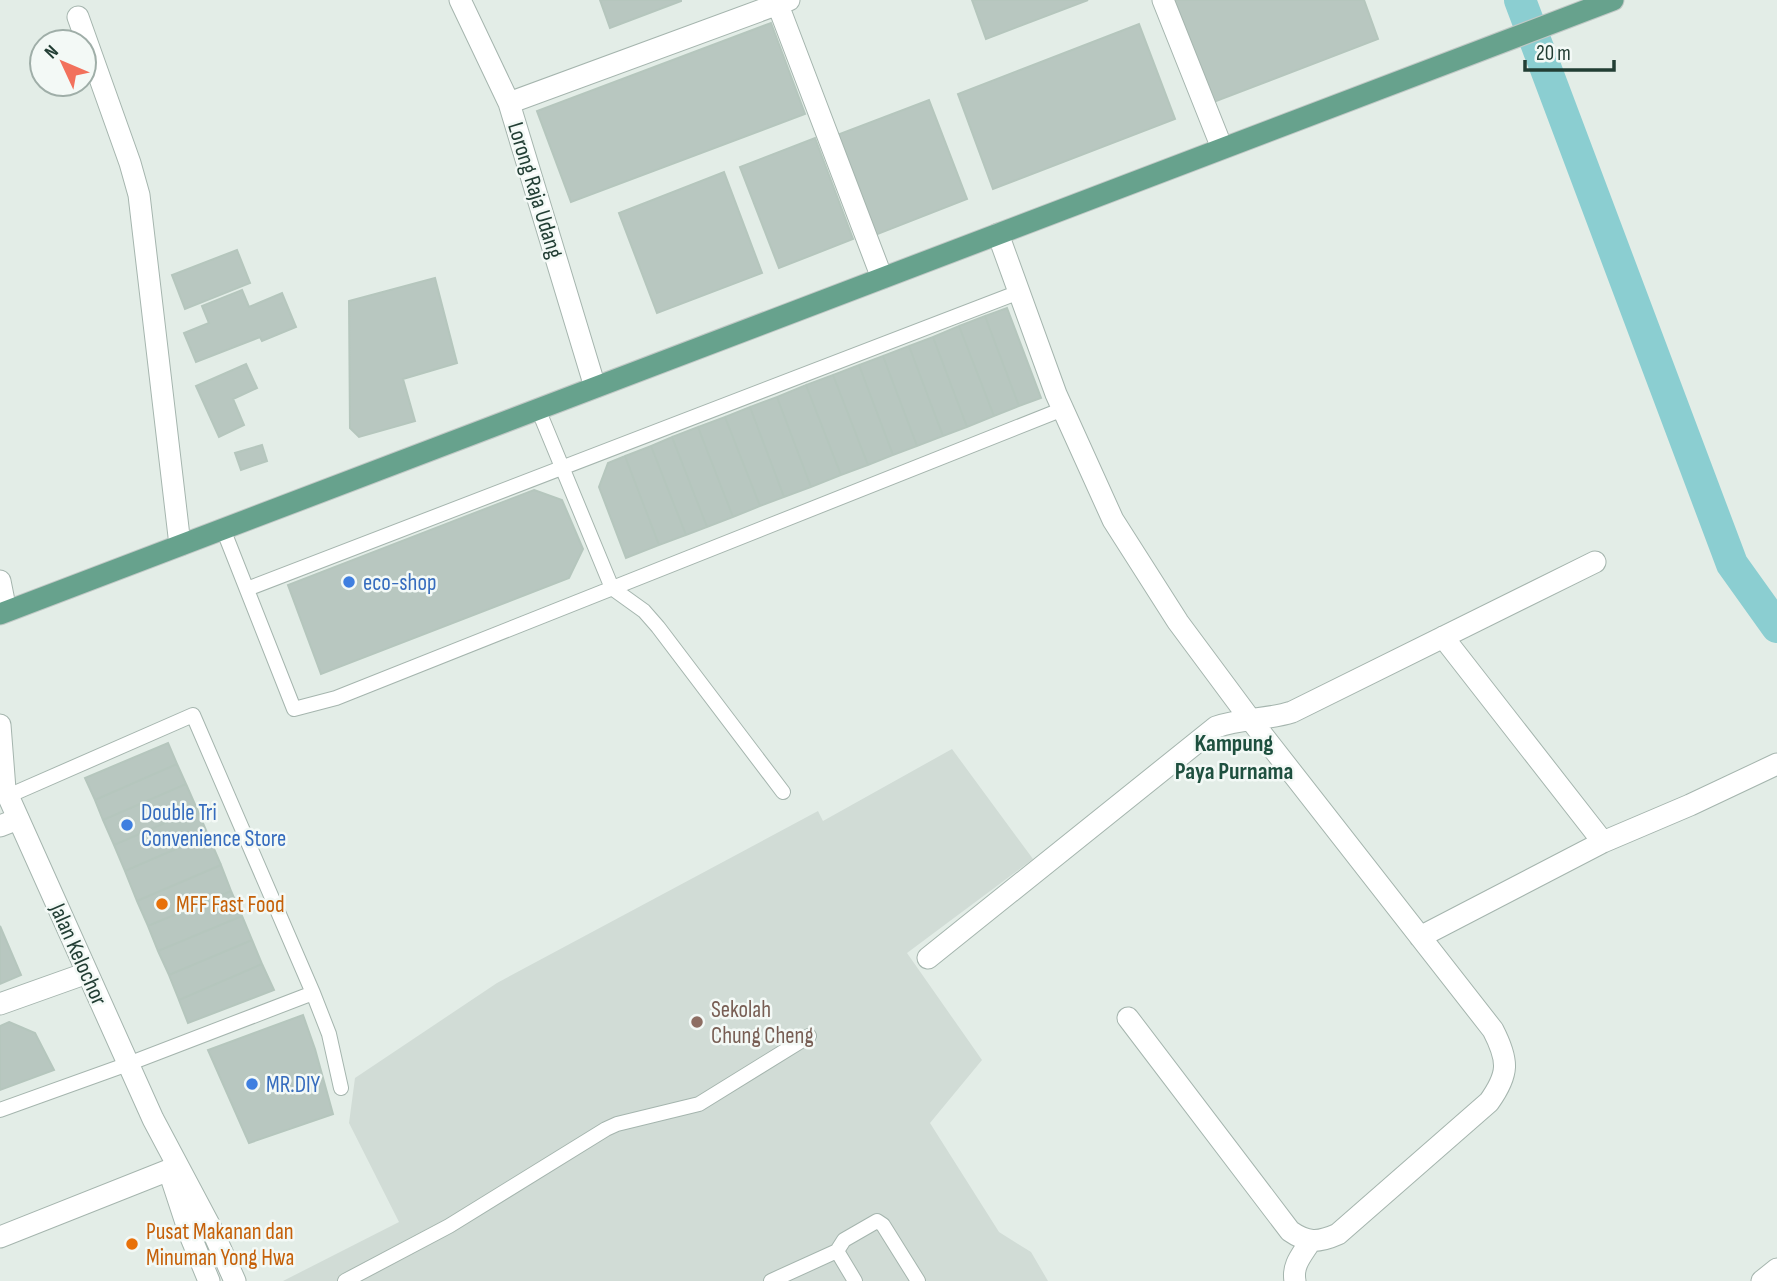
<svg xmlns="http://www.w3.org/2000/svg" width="1777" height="1281" font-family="'Sofia Sans Condensed',sans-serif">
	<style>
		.built { fill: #d1dcd6 }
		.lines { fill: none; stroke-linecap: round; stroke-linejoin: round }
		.canal { stroke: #8bced1; stroke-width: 32 }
		.building { fill: #b8c7c0; stroke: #b5c6bd; stroke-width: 2 }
		.service-casing { stroke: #a5b5ae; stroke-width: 16 }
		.minor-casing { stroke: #a5b5ae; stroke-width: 23 }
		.tertiary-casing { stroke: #a5b5ae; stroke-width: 23 }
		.primary-casing { stroke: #c1c9c6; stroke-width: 23 }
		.service { stroke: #fff; stroke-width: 14 }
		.minor { stroke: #fff; stroke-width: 21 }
		.tertiary { stroke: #fff; stroke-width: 21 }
		.primary { stroke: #67a28d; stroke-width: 21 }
		.shop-dot { fill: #3f7fe0; stroke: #f3f9f6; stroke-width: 2.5 }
		.food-dot { fill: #e8710a; stroke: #f3f9f6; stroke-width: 2.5 }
		.education-dot { fill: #8d6e63; stroke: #f3f9f6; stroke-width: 2.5 }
		.labels { text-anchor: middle; stroke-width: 5; stroke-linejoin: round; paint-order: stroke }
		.street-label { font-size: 23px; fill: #223e34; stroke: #f3f9f6 }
		.shop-label { font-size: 23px; fill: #366cbe; stroke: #f3f9f6; text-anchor: start }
		.food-label { font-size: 23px; fill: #c56008; stroke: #f3f9f6; text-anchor: start }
		.education-label { font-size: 23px; fill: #785e54; stroke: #f3f9f6; text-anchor: start }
		.neighbourhood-label { font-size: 24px; font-weight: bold; fill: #1e503f; stroke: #f3f9f6 }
	</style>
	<rect width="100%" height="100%" fill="#e3ede7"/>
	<path class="built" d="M952 749 1033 859 907 953 982 1060 930 1123 999 1232 1031 1252 1048 1281H283L399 1222 349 1123 355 1078 497 983 818 811 823 821Z"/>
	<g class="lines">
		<path class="canal" d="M1520 0 1732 564 1777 627"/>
	</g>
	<path class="building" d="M600 0H681V1L610 28Z
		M972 0H1088L986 39Z
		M1175 0H1364L1378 39 1211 103 1173 1Z
		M771 23 805 114 571 202 537 111Z
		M1139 24 1175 119 993 189 958 94Z
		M929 100 967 199 875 235 837 135Z
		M815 138 853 239 779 268 740 167Z
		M724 172 762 273 657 313 619 213Z
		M237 250 250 283 185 309 172 275Z
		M435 278 457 363 403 379 415 421 359 437 350 428 349 301Z
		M242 290 249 307 282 293 296 327 262 341 260 337 196 362 184 333 209 323 202 306Z
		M1007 308 1041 398 1019 406 985 316Z
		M985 316 1019 406 994 416 959 326Z
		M959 326 994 416 967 427 933 337Z
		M933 337 967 427 943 436 909 346Z
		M909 346 943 436 917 446 883 356Z
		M883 356 917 446 893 455 859 365Z
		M246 364 257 388 233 399 244 425 219 437 196 386Z
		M859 365 893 455 868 465 833 375Z
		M833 375 868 465 841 475 806 385Z
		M806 385 841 475 811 487 777 397Z
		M777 397 811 487 784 497 750 407Z
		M750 407 784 497 760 506 725 417Z
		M725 417 760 506 733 517 698 427Z
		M698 427 733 517 707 527 672 437Z
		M672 437 707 527 686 535 651 446Z
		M262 445 267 461 241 470 235 453Z
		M651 446 686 535 659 545 625 456Z
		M625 456 659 545 626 558 599 487 608 463Z
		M534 490 562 500 583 549 569 578 321 674 288 585Z
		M168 743 177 764 95 800 85 778Z
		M177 764 186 784 103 820 95 800Z
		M186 784 197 809 114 845 103 820Z
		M197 809 208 835 125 871 114 845Z
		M208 835 221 865 137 901 125 871Z
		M221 865 231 891 148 926 137 901Z
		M231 891 242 916 158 951 148 926Z
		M242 916 252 940 169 975 158 951Z
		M0 926 21 975 0 984Z
		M252 940 262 964 179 1000 169 975Z
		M262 964 274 990 188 1023 179 1000Z
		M303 1015 315 1049 333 1114 249 1143 208 1050Z
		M9 1022 35 1033 54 1070 0 1090V1026Z"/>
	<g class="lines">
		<g class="service-casing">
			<path id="service" d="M538 409 612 588 644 611 658 627 783 792
				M223 529 294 709 336 698 1063 409
				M247 589 1019 292
				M8 796 193 715 313 993 329 1034 341 1088
				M0 1110 128 1064 313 993
				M837 1251 855 1281
				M345 1281 449 1226 606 1129 617 1124 699 1104 809 1036
				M771 1281 837 1251 844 1240 877 1221 883 1225 918 1281"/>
		</g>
		<g class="minor-casing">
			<path id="minor" d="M460 0 509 103 595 387
				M1163 0 1222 148
				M778 5 882 278
				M78 17 130 163 139 195 180 545
				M509 103 789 0
				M998 234 1056 394 1113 520 1178 622 1250 719 1493 1030C1509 1061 1509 1074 1489 1102L1338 1234C1318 1243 1307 1243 1290 1231L1128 1018
				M0 581 6 611
				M1443 637 1603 842
				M0 826 18 819
				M1420 937 1603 842 1690 805 1777 764
				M928 958 1216 727C1241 718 1267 720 1292 712L1595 562
				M0 1004 87 973
				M0 1237 169 1170
				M1295 1281C1292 1265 1302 1255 1310 1242
				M1762 1281 1777 1269"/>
		</g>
		<g class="tertiary-casing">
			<path id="tertiary" d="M0 725 5 789
				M0 782 5 789 153 1119 213 1232 235 1281
				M169 1171 190 1235 209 1281"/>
		</g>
		<g class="primary-casing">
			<path id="primary" d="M0 614 1613 0"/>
		</g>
		<use href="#service" class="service"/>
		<use href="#minor" class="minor"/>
		<use href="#tertiary" class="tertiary"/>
		<use href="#primary" class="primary"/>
	</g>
	<g class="shop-dot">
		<circle cx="349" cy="582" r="7"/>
		<circle cx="127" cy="825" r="7"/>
		<circle cx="252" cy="1084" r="7"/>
	</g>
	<g class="food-dot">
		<circle cx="162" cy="904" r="7"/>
		<circle cx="132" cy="1244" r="7"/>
	</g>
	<circle class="education-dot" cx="697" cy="1022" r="7"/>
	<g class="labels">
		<g class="street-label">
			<text transform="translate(536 190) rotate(73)" y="8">Lorong Raja Udang</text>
			<text transform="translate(79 954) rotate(66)" y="8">Jalan Kelochor</text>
		</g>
		<g class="shop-label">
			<text x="363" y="590">eco-shop</text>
			<text x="141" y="820">Double Tri<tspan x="141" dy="26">Convenience Store</tspan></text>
			<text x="266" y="1092">MR.DIY</text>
		</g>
		<g class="food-label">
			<text x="176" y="912">MFF Fast Food</text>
			<text x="146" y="1239">Pusat Makanan dan<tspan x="146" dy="26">Minuman Yong Hwa</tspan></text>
		</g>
		<g class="education-label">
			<text x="711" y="1017">Sekolah<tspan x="711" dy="26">Chung Cheng</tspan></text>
		</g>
		<g class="neighbourhood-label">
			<text x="1234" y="751">Kampung<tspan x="1234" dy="28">Paya Purnama</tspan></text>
		</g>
	</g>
	<g transform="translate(63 63) rotate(314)"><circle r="33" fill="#f3f9f6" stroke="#9faea8" stroke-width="2"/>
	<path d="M0-5L12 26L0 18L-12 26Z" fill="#f2715c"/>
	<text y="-10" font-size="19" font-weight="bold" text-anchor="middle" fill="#223e34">N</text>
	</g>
	<path d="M1525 60v10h89v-10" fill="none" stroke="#223e34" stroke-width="3.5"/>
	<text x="1536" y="60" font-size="21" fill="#223e34" stroke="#f3f9f6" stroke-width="5" paint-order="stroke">20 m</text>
</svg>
